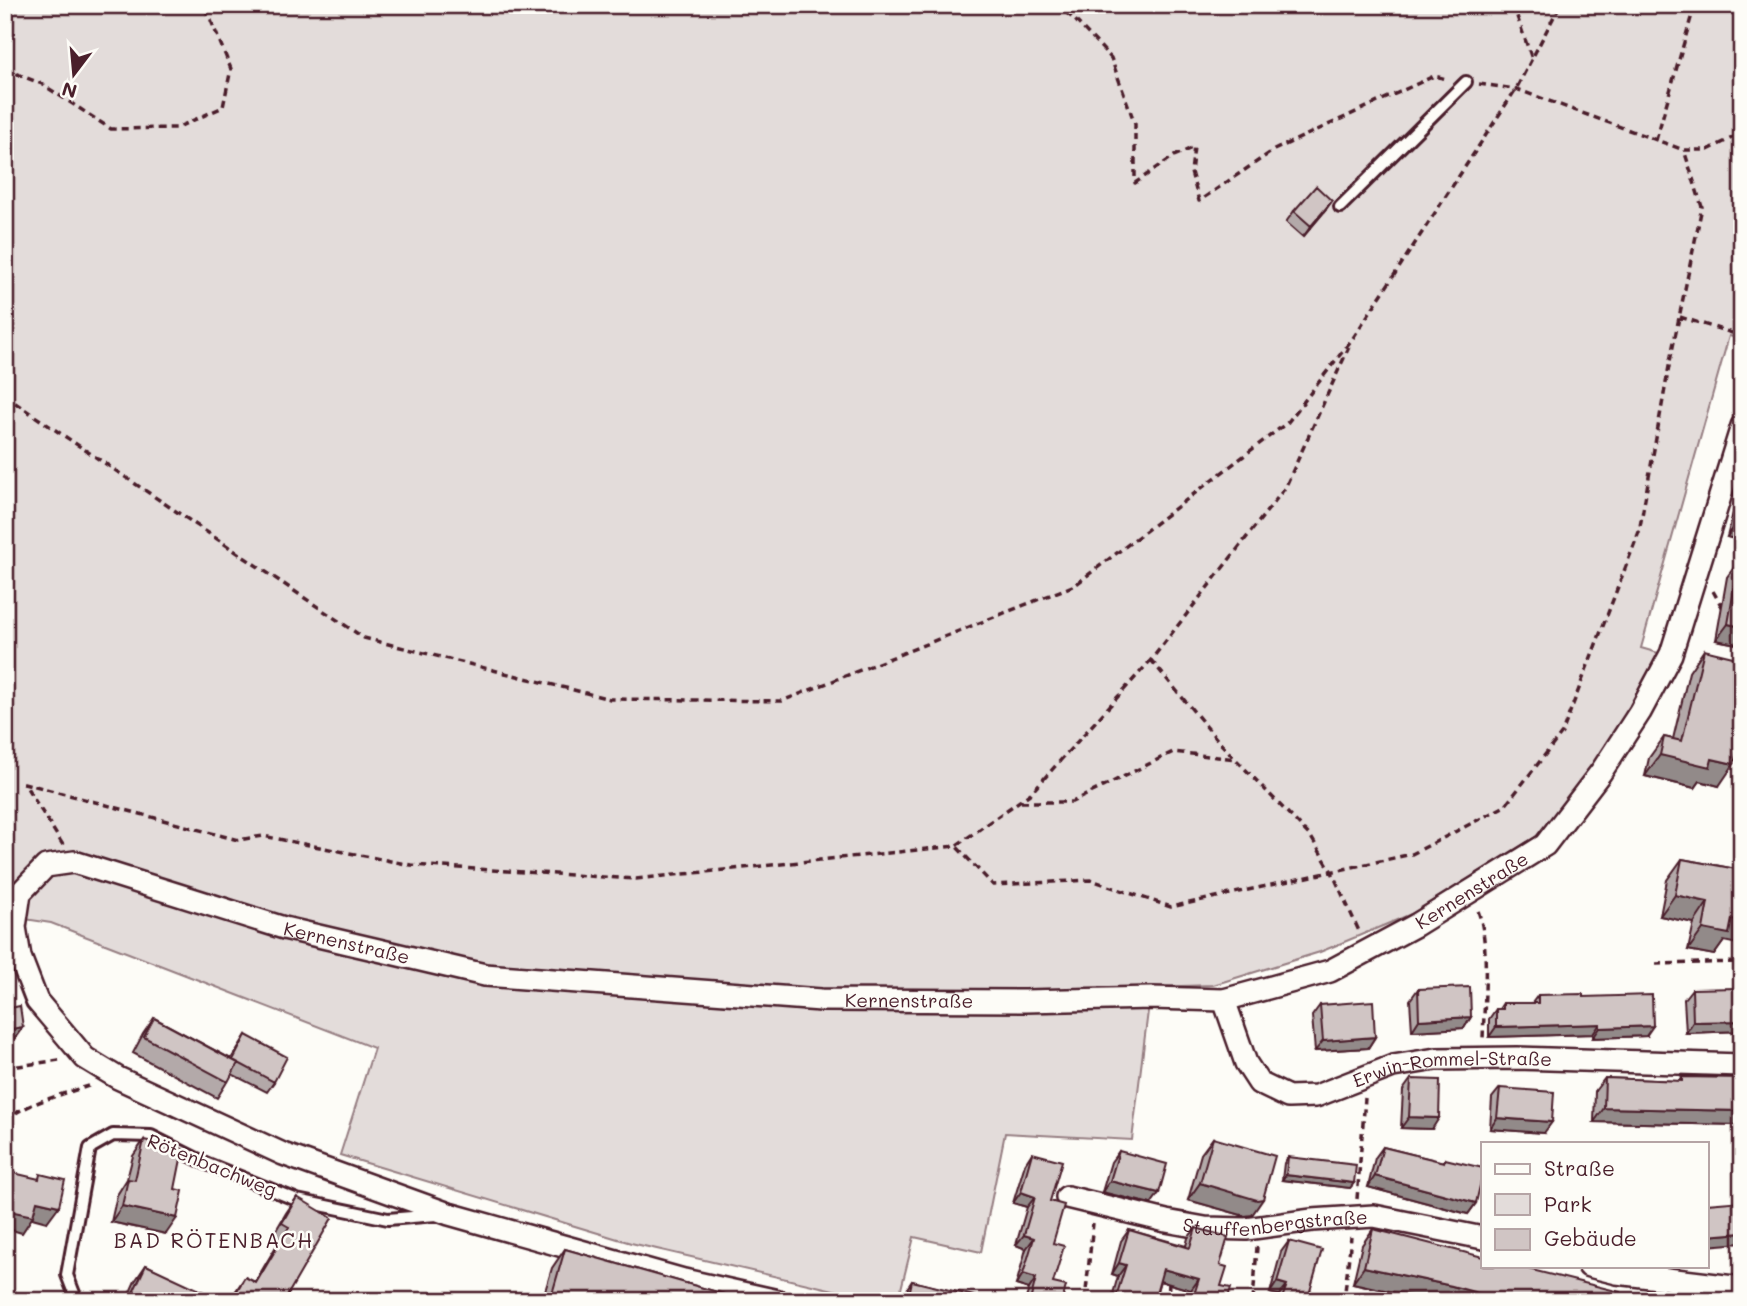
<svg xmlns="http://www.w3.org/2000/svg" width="1747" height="1306" font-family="Mali,sans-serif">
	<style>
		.green { fill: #e3dcda; stroke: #967e82; stroke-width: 2 }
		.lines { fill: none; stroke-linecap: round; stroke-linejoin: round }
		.service-casing { stroke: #4a1f2b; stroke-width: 16 }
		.minor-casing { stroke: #4a1f2b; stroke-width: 26 }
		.path { stroke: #4a1f2b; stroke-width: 3.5; stroke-dasharray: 7 5; stroke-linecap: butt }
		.service { stroke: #fdfcf7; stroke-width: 10 }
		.minor { stroke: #fdfcf7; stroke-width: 21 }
		.wall { fill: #b3a9a9; stroke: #4a1f2b; stroke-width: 2 }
		.shaded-wall { fill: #928a89; stroke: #4a1f2b; stroke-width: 2 }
		.building { fill: #d0c5c4; stroke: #4a1f2b; stroke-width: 2 }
		.labels { text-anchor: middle; stroke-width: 5; stroke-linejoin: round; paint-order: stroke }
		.street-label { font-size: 19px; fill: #4a1f2b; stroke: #fdfcf7 }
		.neighbourhood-label { font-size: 21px; letter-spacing: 2px; fill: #4a1f2b; stroke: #fdfcf7 }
	</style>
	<rect width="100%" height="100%" fill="#fdfcf7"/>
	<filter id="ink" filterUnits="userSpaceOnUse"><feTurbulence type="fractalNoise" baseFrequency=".0143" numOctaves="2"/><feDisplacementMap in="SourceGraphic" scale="14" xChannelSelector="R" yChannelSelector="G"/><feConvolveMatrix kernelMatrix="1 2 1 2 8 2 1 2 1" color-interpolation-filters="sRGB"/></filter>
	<g filter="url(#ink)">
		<path class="green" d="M5 5H1742V339L1729 336 1641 648 1662 654 1595 766 1540 834 1416 912 1320 952 1213 985 1151 987 1132 1140 1005 1133 981 1252 914 1237 898 1301H881L631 1243 340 1155 374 1048 51 923 5 916Z"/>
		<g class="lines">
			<g class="service-casing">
				<path id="service" d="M1340 207 1466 82
					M77 1301 67 1275 90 1148 113 1135 151 1136 205 1163 297 1200 388 1219 436 1215"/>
			</g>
			<g class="minor-casing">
				<g id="minor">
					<path id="s1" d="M1224 1000 1246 1063 1259 1083 1288 1097 1316 1096 1393 1066 1436 1059 1517 1058 1742 1065"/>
					<path id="s2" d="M1067 1197 1166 1221 1205 1228 1246 1229 1312 1220 1374 1216 1483 1238"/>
					<path d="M1589 1266 1617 1273 1742 1288"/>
					<path id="s3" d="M778 1301 684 1280 449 1214 283 1154 118 1078 85 1058 37 1001 20 957 15 927 20 893 46 866 74 862 284 928 485 975 821 1000 1025 1001 1151 998 1224 1000 1330 971 1416 925 1545 845 1601 772 1640 712 1671 654 1742 426"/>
				</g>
			</g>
			<path class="path" d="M861 5 865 8 879 5
				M1057 5 1075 20 1111 58 1135 124V183L1174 156 1194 147 1191 172 1199 201 1274 150 1434 76 1447 79
				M1513 5 1532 59
				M5 69 42 84 111 129 176 128 223 107 231 69 210 18 202 5
				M1479 84 1516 89 1684 150H1708L1742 133
				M1656 140 1691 18 1692 5
				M1680 317 1742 336
				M5 396 364 638 610 699 782 701 1075 585 1288 422 1353 338 1516 89 1560 5
				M1713 591 1722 607
				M1151 660 1220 743 1311 837 1332 872 1359 931
				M1733 660 1742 661
				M1021 802H1072L1173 752 1236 759
				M63 845 24 783 238 840 263 836 411 865 636 879 956 846 993 885 1091 880 1171 907 1412 854 1505 806 1562 733 1639 532 1670 361 1702 207 1684 150
				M957 845 1031 793 1151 660 1285 488 1349 347
				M1478 911C1490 942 1484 1004 1483 1039
				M1656 964 1742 962
				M5 1068 59 1060
				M5 1120C29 1102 64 1094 92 1085
				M1357 1199 1365 1098
				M1085 1301 1093 1223
				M1168 1301 1169 1282
				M1253 1301 1257 1247
				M1344 1301 1351 1237"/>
			<use href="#service" class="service"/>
			<use href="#minor" class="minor"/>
		</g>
		<path class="wall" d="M1294 211H1325L1303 237 1286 222Z
			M1742 493V541L1727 537 1736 501Z
			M1739 561 1742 562V645L1716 640 1727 577Z
			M1704 650 1719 786 1700 781 1695 788 1645 776 1649 758 1664 737 1673 739 1689 672Z
			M1682 859 1742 870 1724 941 1714 955 1688 950 1694 923 1660 916 1667 880Z
			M1418 989 1471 1017 1464 1028 1412 1031 1410 1000Z
			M1692 989 1742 990V1031L1686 1033 1684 999Z
			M1538 995 1583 997 1646 1036 1593 1038V1034L1489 1037V1019L1496 1009H1499L1503 1003H1532Z
			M1320 1005 1375 1037 1368 1048 1315 1051 1312 1016Z
			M154 1018 231 1059 246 1035 274 1082 267 1092 232 1074 217 1098 133 1053 143 1034Z
			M1682 1077 1742 1078V1125L1594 1122 1595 1091 1605 1078 1679 1081Z
			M1411 1079 1432 1129 1401 1128 1403 1090Z
			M1500 1088 1544 1133 1490 1129 1492 1098Z
			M1213 1138 1252 1215 1245 1216 1188 1200 1201 1154Z
			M144 1140 166 1234 111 1222 117 1195 127 1179 133 1156Z
			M1383 1147 1443 1162 1445 1159 1476 1203 1468 1214 1368 1187 1375 1158Z
			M1119 1151 1151 1204 1102 1192 1111 1162Z
			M1032 1153 1050 1201 1053 1243V1283L1062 1301H1025L1029 1289 1016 1285 1026 1249 1016 1245 1027 1207 1013 1203 1025 1164Z
			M1288 1157 1354 1183 1350 1188 1282 1180 1284 1163Z
			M297 1197 284 1301H229L245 1277 255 1282 278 1243 271 1239 286 1213Z
			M1196 1228 1220 1265 1221 1286 1227 1301H1188L1191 1290 1160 1281 1154 1301H1111L1118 1276 1112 1274 1121 1241 1129 1230 1186 1246 1188 1238Z
			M1373 1229 1618 1301H1434L1353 1283 1362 1245Z
			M1289 1241 1310 1291 1313 1301H1277L1279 1295 1270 1293 1281 1252Z
			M565 1249 749 1301H542L552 1268Z
			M146 1265 216 1301H126L135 1281Z
			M912 1281 991 1301H905L908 1287Z"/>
		<path class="shaded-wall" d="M1332 201 1325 211 1303 237 1311 226Z
			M1735 526 1742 528V541L1727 537Z
			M1728 624 1742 627V645L1716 640Z
			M1660 755 1712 759 1734 764 1719 786 1700 781 1695 788 1645 776Z
			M1675 895 1708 902 1694 923 1660 916Z
			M1732 919 1742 920V945L1724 941 1714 955 1688 950 1703 929Z
			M1471 1017 1464 1028 1412 1031 1419 1020Z
			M1742 1021V1031L1686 1033 1693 1022Z
			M1600 1024 1593 1034 1489 1037 1496 1027Z
			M1653 1026 1646 1036 1593 1038 1600 1028Z
			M23 1027 15 1038 5 1040V1030Z
			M1375 1037 1368 1048 1315 1051 1323 1041Z
			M1604 1108 1742 1111V1125L1594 1122Z
			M1409 1117 1439 1118 1432 1129 1401 1128Z
			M1497 1118 1552 1122 1544 1133 1490 1129Z
			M1286 1175 1354 1183 1350 1188 1282 1180Z
			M1375 1176 1476 1203 1468 1214 1368 1187Z
			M1110 1181 1159 1193 1151 1204 1102 1192Z
			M1200 1183 1263 1199 1252 1215 1245 1216 1188 1200Z
			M1021 1192 1035 1197 1027 1207 1013 1203Z
			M37 1201 59 1206 47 1222 32 1218 22 1233 5 1228V1210Z
			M122 1206 177 1218 166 1234 111 1222Z
			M1742 1233V1243L1707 1246V1236Z
			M1024 1235 1034 1238 1026 1249 1016 1245Z
			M1119 1263 1126 1265 1118 1276 1112 1274Z
			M1364 1267 1452 1286 1507 1301H1434L1353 1283Z
			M1163 1269 1199 1279 1191 1290 1156 1280Z
			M1023 1274 1036 1278 1029 1289 1016 1285Z
			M1277 1282 1287 1285 1279 1295 1270 1293Z
			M1116 1297 1125 1300 1124 1301H1114Z"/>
		<path class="building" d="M1316 186 1332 201 1311 226 1294 211Z
			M1742 497V528L1735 526Z
			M1739 561 1742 562V627L1728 624Z
			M1704 650 1737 658 1736 663 1742 664V731L1734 764 1712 759 1710 767 1660 755 1664 737 1682 741Z
			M1682 859 1742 870V920L1732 919 1729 934 1703 929 1708 902 1675 895Z
			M1470 987 1471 1017 1419 1020 1418 989Z
			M1736 988V991L1742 990V1021L1693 1022 1692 989Z
			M1583 994V997L1652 995 1653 1026 1600 1028V1024L1496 1027V1009H1503V1003H1538V995Z
			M1373 1001 1375 1037 1323 1041 1320 1005Z
			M20 1006 23 1027 5 1030V1009Z
			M154 1018 238 1063 228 1082 144 1037Z
			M246 1035 287 1057 274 1082 233 1060Z
			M1682 1077 1742 1078V1111L1604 1108 1605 1078 1682 1081Z
			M1411 1079 1440 1080 1439 1118 1409 1117Z
			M1500 1088 1554 1092 1552 1122 1497 1118Z
			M1213 1138 1275 1156 1263 1199 1257 1200 1200 1183Z
			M144 1140 183 1149 175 1189 183 1191 177 1218 122 1206 128 1179 135 1180Z
			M1383 1147 1444 1162 1445 1159 1483 1168V1173L1476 1203 1375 1176Z
			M1119 1151 1167 1164 1159 1193 1110 1181Z
			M1032 1153 1062 1161 1050 1201 1064 1205 1053 1243 1064 1246 1053 1283 1066 1286 1062 1301H1030L1036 1278 1023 1274 1034 1238 1024 1235 1035 1197 1021 1192Z
			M1288 1157 1356 1165 1354 1183 1286 1175Z
			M5 1171 39 1179 40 1174 65 1180 59 1206 37 1201 33 1216 5 1210Z
			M297 1197 332 1218 284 1301H231L245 1277 256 1283 289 1227 282 1223Z
			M1742 1201V1233L1707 1236V1204Z
			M1196 1228 1228 1237 1220 1265 1227 1267 1221 1286 1231 1288 1227 1301H1192L1199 1279 1163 1269 1154 1301H1124L1125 1300 1116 1297 1126 1265 1119 1263 1129 1230 1190 1248Z
			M1373 1229 1483 1257V1266H1516L1620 1292 1618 1301H1507L1452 1286 1364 1267Z
			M1289 1241 1322 1250 1310 1291 1316 1293 1313 1301H1281L1287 1285 1277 1282Z
			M565 1249 749 1301H550Z
			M146 1265 217 1298 216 1301H129Z
			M912 1281 991 1300V1301H913L908 1299Z
			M1663 1295 1686 1301H1662Z"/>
	</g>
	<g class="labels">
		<g class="street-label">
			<text dy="7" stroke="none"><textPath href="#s3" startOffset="2429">Kernenstraße</textPath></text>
			<text dy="7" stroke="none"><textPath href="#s3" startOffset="1274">Kernenstraße</textPath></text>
			<text dy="7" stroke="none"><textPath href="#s3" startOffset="1841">Kernenstraße</textPath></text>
			<text dy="7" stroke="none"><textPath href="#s1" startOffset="292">Erwin-Rommel-Straße</textPath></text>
			<text transform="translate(212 1165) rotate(22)" y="7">Rötenbachweg</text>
			<text dy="7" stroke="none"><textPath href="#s2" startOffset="212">Stauffenbergstraße</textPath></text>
		</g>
		<g class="neighbourhood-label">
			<text x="214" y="1248">BAD RÖTENBACH</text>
		</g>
	</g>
	<rect width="1747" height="1306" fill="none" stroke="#fdfcf7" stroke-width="28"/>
	<rect x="14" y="14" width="1719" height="1278" fill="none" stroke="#4a1f2b" stroke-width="2.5" filter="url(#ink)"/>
	<rect x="1481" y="1142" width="228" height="126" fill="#fdfcf7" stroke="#b5a4a5" stroke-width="2"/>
	<rect x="1495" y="1164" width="35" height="10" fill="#fdfcf7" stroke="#b5a4a5" stroke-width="2"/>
	<text x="1544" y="1176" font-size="21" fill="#4a1f2b">Straße</text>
	<rect x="1495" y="1194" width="35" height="21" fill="#e3dcda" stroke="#b5a4a5" stroke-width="2"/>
	<text x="1544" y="1212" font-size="21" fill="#4a1f2b">Park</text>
	<rect x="1495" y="1229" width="35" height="21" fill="#d0c5c4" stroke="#b5a4a5" stroke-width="2"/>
	<text x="1544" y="1246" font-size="21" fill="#4a1f2b">Gebäude</text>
	<g transform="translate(74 74) rotate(196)" stroke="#fdfcf7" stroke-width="5" paint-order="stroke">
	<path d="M0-5L12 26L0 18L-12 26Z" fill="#4a1f2b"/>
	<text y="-10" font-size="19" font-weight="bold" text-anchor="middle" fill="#4a1f2b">N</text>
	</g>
</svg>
